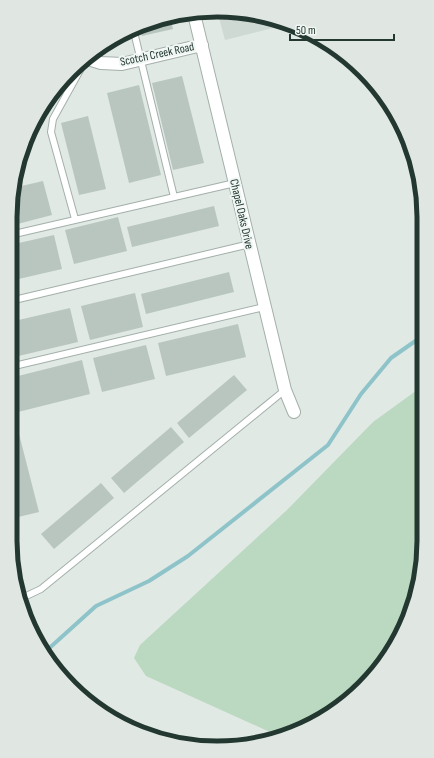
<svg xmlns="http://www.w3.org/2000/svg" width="434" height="758" font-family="'Sofia Sans Condensed',sans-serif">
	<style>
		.built { fill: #ced9d3 }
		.green { fill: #bbd8c1 }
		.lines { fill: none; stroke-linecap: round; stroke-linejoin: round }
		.stream { stroke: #8ec4c9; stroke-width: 4 }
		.building { fill: #b9c6c0 }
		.service-casing { stroke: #a4b0aa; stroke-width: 8 }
		.minor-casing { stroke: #a4b0aa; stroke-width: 14 }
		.service { stroke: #fff; stroke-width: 6 }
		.minor { stroke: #fff; stroke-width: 12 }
		.labels { text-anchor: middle; stroke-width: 4; stroke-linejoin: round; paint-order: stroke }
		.street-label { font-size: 12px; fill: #233830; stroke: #f0f6f3 }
		.rim { fill: none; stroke: #233830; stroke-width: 5 }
	</style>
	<rect width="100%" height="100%" fill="#e0e9e4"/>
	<path class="built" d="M218 14H257L285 25 225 40Z"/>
	<path class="green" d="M424 385V555L413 607 389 656 343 705 281 737 146 676 134 658 140 645 287 510 373 422Z"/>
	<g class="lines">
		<path class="stream" d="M45 652 96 606 149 581 188 556 328 445 361 394 391 358 424 335"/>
	</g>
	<path class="building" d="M170 17 173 29 142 36 140 29Z
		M182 76 204 163 173 170 152 83Z
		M65 82 38 126 34 124 45 102Z
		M139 85 161 175 129 183 107 93Z
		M88 116 106 189 79 195 61 123Z
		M43 181 52 215 10 226V203L13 188Z
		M214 206 219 226 132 247 127 227Z
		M118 217 127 251 74 264 65 230Z
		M54 235 62 269 10 281V245Z
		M229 272 234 292 146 314 141 294Z
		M135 293 143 327 90 340 81 306Z
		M70 308 78 342 10 358V322Z
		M238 324 246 357 166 376 158 343Z
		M146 345 155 379 102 392 93 358Z
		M82 360 90 394 10 414V378Z
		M234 375 247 390 189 438 177 423Z
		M171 427 184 442 124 493 111 478Z
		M18 430 39 512 10 519V432Z
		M101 483 114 498 54 549 41 534Z"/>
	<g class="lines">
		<g class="service-casing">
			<path id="service" d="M134 32 174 197
				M75 219 51 132 53 119 84 63
				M10 235 235 183
				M10 301 250 244
				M10 367 264 307
				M17 583 21 599
				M20 599 41 589 285 390"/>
		</g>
		<g class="minor-casing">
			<path id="minor" d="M194 14 285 390 294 412
				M88 59 101 63 122 64 202 45"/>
		</g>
		<use href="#service" class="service"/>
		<use href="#minor" class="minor"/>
	</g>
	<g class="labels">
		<g class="street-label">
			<text transform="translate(157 54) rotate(-12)" y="4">Scotch Creek Road</text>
			<text transform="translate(242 214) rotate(77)" y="4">Chapel Oaks Drive</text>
		</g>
	</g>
	<path d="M0 0H434V758H0ZM217 17H217A200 200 0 0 1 417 217V541A200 200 0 0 1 217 741H217A200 200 0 0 1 17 541V217A200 200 0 0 1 217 17Z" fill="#e0e7e3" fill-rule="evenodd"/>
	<path class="rim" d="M217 17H217A200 200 0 0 1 417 217V541A200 200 0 0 1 217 741H217A200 200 0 0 1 17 541V217A200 200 0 0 1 217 17Z"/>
	<path d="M290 34v6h104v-6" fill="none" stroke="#233830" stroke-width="2"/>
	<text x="296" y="34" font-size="12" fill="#233830" stroke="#f0f6f3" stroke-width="3" paint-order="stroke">50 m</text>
</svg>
